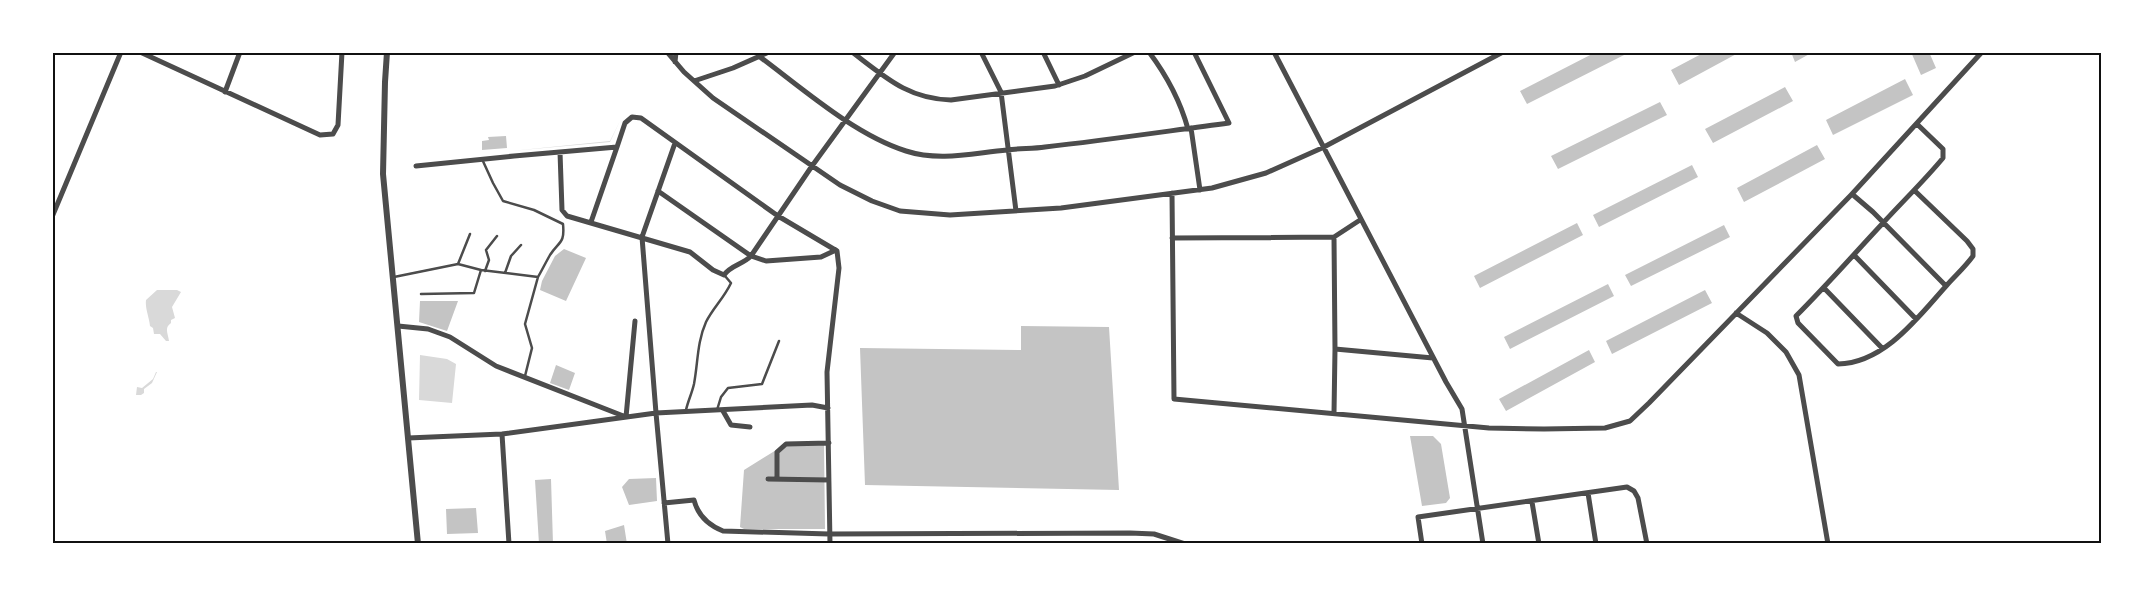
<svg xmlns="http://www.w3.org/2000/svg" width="2154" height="596" font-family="'Source Serif 4',serif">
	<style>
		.water { fill: #d9d9d9 }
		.building { fill: #c4c4c4 }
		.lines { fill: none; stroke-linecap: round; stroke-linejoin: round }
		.service { stroke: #4c4c4c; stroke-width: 2.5 }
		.minor { stroke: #4c4c4c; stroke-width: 5 }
		.tertiary { stroke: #4c4c4c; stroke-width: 6 }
		.neatline { fill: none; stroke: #111; stroke-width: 2 }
	</style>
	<rect width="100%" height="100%" fill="#fff"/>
	<path class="water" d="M620 121 610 142 511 151 610 141Z
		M157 290H177L181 292 172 307 175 318 171 320V323C164 328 168 333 169 341H166L160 334H154L153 328 150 326C149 316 145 309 146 300Z
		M420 355 447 359 456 364 452 403 419 400Z
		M156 372H157L152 383 144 389V393L141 395H136L137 387 142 388 153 379Z"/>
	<path class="building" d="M1596 52H1630L1527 104 1520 91Z
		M1705 52H1740L1679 85 1671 70Z
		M1791 52H1813L1795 62Z
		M1911 52H1929L1936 68 1921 75Z
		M1905 79 1913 95 1833 135 1826 120Z
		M1785 87 1793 101 1713 143 1705 129Z
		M1660 102 1667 115 1558 169 1551 156Z
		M506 136 507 148 482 150V141L489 140 488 137Z
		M1817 145 1825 159 1744 202 1737 188Z
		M1692 165 1698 177 1599 227 1593 215Z
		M1577 223 1583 235 1480 288 1474 276Z
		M1724 225 1730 237 1631 286 1625 275Z
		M564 249 586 258 566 301 540 290 542 281 555 256Z
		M1608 284 1614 296 1510 349 1504 337Z
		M1705 290 1712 303 1612 354 1606 341Z
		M420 301H458L447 331 419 322Z
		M1021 326 1109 327 1119 490 865 485 860 348 1021 350Z
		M1589 350 1595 362 1506 411 1499 399Z
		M556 365 575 373 569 390 550 383Z
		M1410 436H1433L1441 444 1450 498 1446 503 1422 506Z
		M824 443 825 529H744L740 527 744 470 786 444Z
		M656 478 657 501 629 505 622 487 629 479Z
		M551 479 553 544H539L535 480Z
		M476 508 478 533 447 534 446 509Z
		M624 525 627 544H607L605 531Z"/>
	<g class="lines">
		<path class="service" d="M458 264 470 234
			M485 271 489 260 486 250 497 236
			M505 273 511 256 521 245
			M394 277 458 264 481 270 538 277C542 270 546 262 550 255 559 241 565 244 563 224L534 210 503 201 493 183 482 159
			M421 294 474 293 481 270
			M525 376 532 348 525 324 538 277
			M686 410C688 401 692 393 694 384 698 363 697 342 706 322 713 308 724 298 731 283L725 276
			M717 410 721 397 728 388 762 384 779 341"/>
		<path class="minor" d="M140 52 320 135 333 134 338 125 342 52
			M667 52 684 72 713 98 840 185 872 201 900 211 950 215 1061 208 1212 188 1266 173 1322 148 1503 52
			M852 52C885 77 908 99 951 100L1055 86 1085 76 1135 52
			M981 52 1001 92 1016 211
			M1043 52 1059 85
			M1149 52C1167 76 1180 100 1188 129
			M1274 52 1446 382 1462 409 1483 544
			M760 57C803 89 855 135 906 151 940 162 973 153 1007 150 1020 148 1032 149 1045 147 1107 140 1168 131 1229 123L1194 52
			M675 62 676 52
			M694 81 733 68 769 52
			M225 92 240 52
			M1191 128 1200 190
			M675 143 642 237 656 413 812 405 828 408
			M560 152 562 210 567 216 690 252 713 270 724 275C731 265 742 265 751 256L812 166 895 52
			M416 166 514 156 617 147 625 123 632 117 641 118 778 216 837 251 839 268 827 372 830 544
			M658 191 751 256 766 261 821 257 836 250
			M1915 191 1967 241 1973 249V256C1965 267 1956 275 1947 285 1919 316 1885 363 1838 364L1798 323 1796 316C1826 286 1854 254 1883 223 1903 201 1924 181 1943 158V149L1917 124
			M1172 193 1174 399 1489 428 1544 429 1605 428 1630 421 1649 403 1852 194 1982 52
			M1852 194 1873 212 1946 286
			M52 217 121 52
			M591 222 617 147
			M1172 238 1334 237
			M1855 256 1916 319
			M1824 288 1882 348
			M1736 313 1767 333 1786 352 1799 375 1828 544
			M398 326 428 329 450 337 496 366 626 417 635 321
			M1335 349 1433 358
			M723 411 731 425 750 427
			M1334 413 1335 349 1334 237 1360 220
			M502 434 509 544
			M408 438 502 434 656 413 668 544
			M768 479 829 480
			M777 479V452L786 444 829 443
			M1588 493 1596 544
			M1532 502 1539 544
			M664 503 694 500C698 516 708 525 723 531L829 534 1130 533 1154 534 1185 544
			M1422 544 1418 517 1627 487 1634 491 1638 498 1647 544"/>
		<path class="tertiary" d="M387 52 385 82 383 174 418 544"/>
	</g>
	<rect width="2154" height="596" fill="none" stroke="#ffffff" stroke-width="108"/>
	<rect x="54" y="54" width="2046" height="488" class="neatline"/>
</svg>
